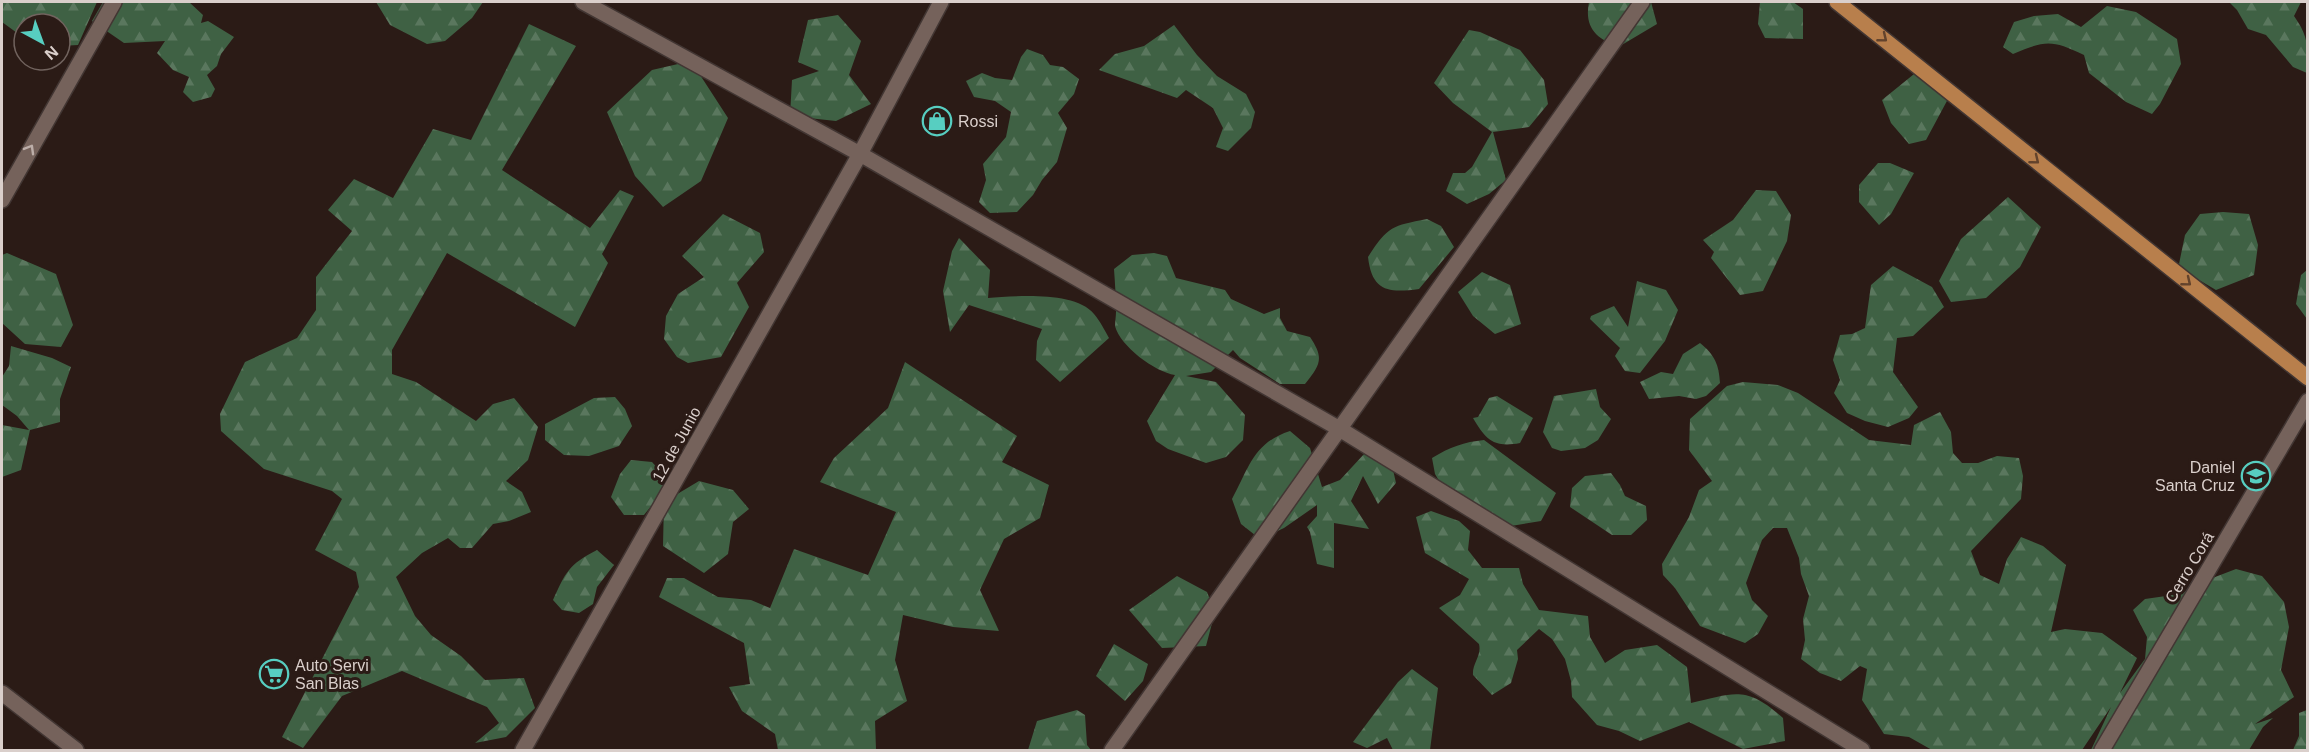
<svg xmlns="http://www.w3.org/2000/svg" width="2309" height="752" font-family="Helvetica,sans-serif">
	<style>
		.forest { fill: url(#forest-firs) }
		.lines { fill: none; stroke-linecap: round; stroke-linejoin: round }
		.minor-casing { stroke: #423633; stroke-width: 18 }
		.major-casing { stroke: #423633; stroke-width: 18 }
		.minor { stroke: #75625b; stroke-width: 15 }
		.major { stroke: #b87f4c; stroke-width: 15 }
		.oneway { stroke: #63432c }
		.oneway2 { stroke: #bcaea9 }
		.labels { text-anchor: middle; stroke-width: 6; stroke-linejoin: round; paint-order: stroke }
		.poi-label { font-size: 16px; fill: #dacfcb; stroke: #2b1b16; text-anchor: start }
		.street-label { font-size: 16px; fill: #dacfcb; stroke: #2b1b16 }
	</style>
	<defs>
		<pattern id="forest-firs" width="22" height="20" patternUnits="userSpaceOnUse" patternTransform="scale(1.5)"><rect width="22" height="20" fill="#3f6144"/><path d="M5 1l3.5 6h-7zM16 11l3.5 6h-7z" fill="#5a775e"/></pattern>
	</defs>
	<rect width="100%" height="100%" fill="#2b1b16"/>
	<path class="forest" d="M2 2H97L78 45 60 46V24H24V38L2 22Z
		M103 2H189L203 15 201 23 208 21 234 37 221 54 217 66 207 75 215 89 211 97 193 102 183 92 189 77 173 70 157 53 165 41 124 43 92 21Z
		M376 2H483L472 18 445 41 427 44 390 25Z
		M1589 2H1651L1657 24 1620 46C1596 40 1584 27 1589 2Z
		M1760 2H1793L1803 9V39L1765 38 1758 24Z
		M2229 2H2301L2294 16C2309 37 2308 47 2307 73L2293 67 2266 35 2248 29 2237 10Z
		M2107 6 2136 12 2177 39 2181 64 2160 104 2152 114 2126 102 2089 73 2084 55C2052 40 2046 40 2013 54L2003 47 2014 22 2034 16 2058 14 2081 27Z
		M838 15 861 41 849 75 871 104 836 121 790 116 792 80 819 71 798 62 808 20Z
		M529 24 576 46 502 170 590 228 620 190 634 196 602 254 608 263 575 327 447 253 392 350V374L416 382 476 421 493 404 514 398 538 427 528 460 506 481 522 492 531 512 509 521 493 524 472 548H460L448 538 422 553 396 577 415 616 431 635 461 656 485 680 524 678 535 708 506 737 475 743 499 723 487 707 402 671 342 696 303 748 282 737 359 587 356 572 315 550 342 499 332 491 264 469 221 431 220 414 245 362 297 338 316 310V277L352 231 328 210 354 179 393 198 433 129 471 140Z
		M1174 25 1197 55 1217 76 1246 94 1255 112 1251 128 1228 151 1216 147 1223 128 1213 108 1186 90 1177 98 1099 70 1115 54 1144 46Z
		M1469 30 1480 32 1520 50 1544 80 1548 104 1529 127 1493 132 1506 180 1489 194 1467 204 1446 191 1453 173H1465L1472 167 1492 132 1453 103 1434 83Z
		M1027 49 1043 55 1050 65 1063 67 1079 79 1074 94 1058 113 1067 128 1057 162 1042 180 1033 195 1017 212 990 213 979 202 986 180 983 164 1006 137 1011 112 995 101 974 97 966 81 982 73 995 78 1012 80 1021 57Z
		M691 61 728 118 701 181 663 207 635 176 607 112 652 70Z
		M1919 70 1948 99 1926 140 1909 144 1891 123 1882 100Z
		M1878 163H1890L1914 173 1891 214 1879 225 1859 202V185Z
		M1756 190 1776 191 1791 215 1787 241 1763 291 1740 295 1711 258 1714 252 1703 240 1733 220Z
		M2008 197 2041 227 2020 267 1986 298 1951 302 1939 281 1961 239Z
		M2223 212 2249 214 2258 245 2254 275 2216 290 2194 277 2179 264 2185 235 2200 214Z
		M723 214 760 233 764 252 737 283 749 307 721 357 688 363 677 357 664 339 666 316 678 294 704 277 682 256Z
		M1427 219 1441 226 1454 247 1419 289C1389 293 1372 292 1368 257 1388 226 1392 226 1427 219Z
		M959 238 990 270 988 298C1016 296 1075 291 1094 314 1100 321 1105 331 1109 338L1060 382 1036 360 1037 341 1042 329 969 305 950 332 943 291 952 251Z
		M7 253 56 274 73 325 61 347 25 344 2 323V255Z
		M1154 253 1167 256 1176 278 1225 290 1231 299 1264 314 1280 308V318L1287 331 1310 337C1324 358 1321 364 1305 384H1280L1240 358 1233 350 1211 372 1186 376 1216 382 1245 415 1243 440 1226 457 1206 463 1168 449 1156 441 1147 421 1175 375C1155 372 1120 346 1115 326 1115 322 1116 316 1116 312 1116 298 1115 283 1114 269L1132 255Z
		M1893 266 1932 287 1944 307 1913 336 1897 338 1893 372 1918 407 1909 418 1888 427 1865 421 1847 413 1834 393 1840 380 1833 360 1840 335 1852 334 1865 328 1871 285Z
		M2307 270V319L2296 304 2301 275Z
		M1482 272 1510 285 1521 324 1495 334 1473 316 1458 292Z
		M1637 281 1666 290 1678 310 1665 341 1640 373 1625 371 1615 356 1620 348 1590 319 1591 316 1614 306 1628 327Z
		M1700 343C1715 355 1719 365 1720 383L1706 396 1696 399 1679 396 1649 399 1640 382 1661 372 1673 374 1683 354Z
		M11 346 52 358 71 367 60 399V422L30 430 21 470 2 477V425L29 430 17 416 2 405V377L9 366Z
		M905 362 1017 436 1002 462 1049 485 1040 518 1004 539 980 590 999 631 953 627 903 615 895 660 907 701 875 721 876 750H778L775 734 742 711 729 687 750 684 744 643 659 597 667 578H684L718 597 751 600 770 608 794 549 868 575 896 512 820 482 834 458 888 408Z
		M1743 382 1778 385 1798 393 1869 440 1911 445 1914 425 1940 412 1951 432 1953 453 1962 463H1978L1997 456 2019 458 2023 476 2021 499 1971 551 1980 575 1999 584 2007 559 2021 537 2043 546 2066 565 2051 632 2065 629 2102 633 2137 658 2120 693 2145 659 2147 637 2133 610 2145 599 2180 594 2202 582 2236 569 2262 576 2284 602 2289 627 2281 670 2294 697 2255 724 2273 718 2263 727 2249 750H2091L2111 707 2082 750H1932L1909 737 1884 734 1862 700 1867 669 1860 666 1841 681 1820 673 1801 659 1805 640 1803 619 1809 596 1801 574 1799 558 1787 528H1773L1762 540 1746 583 1752 600 1768 616 1758 634 1745 643 1700 626 1675 588 1663 575 1662 564 1689 517 1699 490 1712 481 1689 450 1690 419 1727 386Z
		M1596 389 1600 407 1611 419 1598 440 1585 448 1561 451 1552 448 1543 432 1554 396Z
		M1497 396 1533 418 1520 443C1494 448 1486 440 1473 418L1478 417 1489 398Z
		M615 397 625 409 632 426 619 446 589 456 564 455 545 440V424L594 398Z
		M1290 431 1310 448 1322 487 1340 480 1365 453 1391 461 1396 483 1378 504 1363 476 1351 501 1369 529 1334 523V568L1317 564 1310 532 1307 527 1317 516V505L1284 528 1260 539 1241 524 1232 499C1249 468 1253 443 1290 431Z
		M1484 440 1556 493 1541 521 1511 526 1448 496 1435 474 1432 458C1450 447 1464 442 1484 440Z
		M631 460 652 462 661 472 664 490 644 515H624L611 497 620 474Z
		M1611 473 1620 485 1625 496 1646 506 1647 520 1631 535H1612L1570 507 1572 488 1585 476Z
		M699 481 733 490 749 509 733 522 728 554 704 573 663 546 664 502Z
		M1431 511 1459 521 1470 531 1468 550 1482 568H1519L1523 584 1539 610 1588 616 1590 637 1605 663 1625 650 1657 645 1687 667 1691 703C1735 693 1746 685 1783 718L1785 741 1743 749 1689 722 1640 741 1619 731 1597 725 1572 697 1571 681 1565 659 1552 639 1539 629 1517 650 1518 659 1511 683 1492 695 1473 675C1472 663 1482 656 1479 644L1439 608 1460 595 1469 579 1425 553 1416 517Z
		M597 550 614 565 597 587 593 604 579 613 562 610 553 600C566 572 568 565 597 550Z
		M1177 576 1207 592 1215 612 1206 646 1162 648 1129 610Z
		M1114 644 1148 664 1143 681 1125 701 1096 676Z
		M1412 669 1438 688 1430 750H1393L1387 738 1367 748 1353 742 1398 682Z
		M1077 710 1085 715 1087 745 1091 750H1028L1037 721Z
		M2307 710V750H2293L2299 736V713Z"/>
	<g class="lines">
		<g class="minor-casing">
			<path id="minor" d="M583 2 860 154 1338 428 1862 750
				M2 200 114 2
				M2 693 76 750
				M523 750 860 154 941 2
				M1112 750 1642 2
				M2102 750 2308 401"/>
		</g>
		<g class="major-casing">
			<path id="major" d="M1837 2 2308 378"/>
		</g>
		<use href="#minor" class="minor"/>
		<use href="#major" class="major"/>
	</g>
	<defs><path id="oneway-chevron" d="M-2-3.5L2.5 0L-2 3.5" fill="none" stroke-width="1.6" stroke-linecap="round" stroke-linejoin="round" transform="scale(1.5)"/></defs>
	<g class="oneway">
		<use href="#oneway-chevron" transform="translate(1883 38) rotate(39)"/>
		<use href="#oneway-chevron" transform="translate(2035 160) rotate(39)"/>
		<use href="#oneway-chevron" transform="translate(2187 282) rotate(39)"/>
	</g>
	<use class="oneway2" href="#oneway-chevron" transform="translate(30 149) rotate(-60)"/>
	<defs>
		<g id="shop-ring" transform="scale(1.5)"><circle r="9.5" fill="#2b1b16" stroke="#57cec1" stroke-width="1.5"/><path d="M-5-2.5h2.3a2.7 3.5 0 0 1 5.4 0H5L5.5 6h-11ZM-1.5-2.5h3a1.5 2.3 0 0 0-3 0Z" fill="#57cec1"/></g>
		<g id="school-ring" transform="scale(1.5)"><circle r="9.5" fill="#2b1b16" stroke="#57cec1" stroke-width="1.5"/><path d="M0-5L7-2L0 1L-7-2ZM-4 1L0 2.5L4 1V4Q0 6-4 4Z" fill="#57cec1"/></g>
		<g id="supermarket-ring" transform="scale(1.5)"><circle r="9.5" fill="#2b1b16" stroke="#57cec1" stroke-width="1.5"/><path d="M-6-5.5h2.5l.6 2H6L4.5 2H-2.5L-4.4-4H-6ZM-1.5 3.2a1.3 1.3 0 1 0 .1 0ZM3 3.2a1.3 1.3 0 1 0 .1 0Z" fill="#57cec1"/></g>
	</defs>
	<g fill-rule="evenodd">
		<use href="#shop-ring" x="937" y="121"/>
		<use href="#school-ring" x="2256" y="476"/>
		<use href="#supermarket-ring" x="274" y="674"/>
	</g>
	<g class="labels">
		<g class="poi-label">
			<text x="958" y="127">Rossi</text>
			<text x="2235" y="473" text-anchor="end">Daniel<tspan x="2235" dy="18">Santa Cruz</tspan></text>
			<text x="295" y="671">Auto Servi<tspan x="295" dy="18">San Blas</tspan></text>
		</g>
		<g class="street-label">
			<text transform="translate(676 444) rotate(-61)" y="6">12 de Junio</text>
			<text transform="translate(2189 567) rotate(-59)" y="6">Cerro Corá</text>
		</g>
	</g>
	<rect width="2309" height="752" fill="none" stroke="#dacfcb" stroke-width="6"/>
	<g transform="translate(42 42) rotate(139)"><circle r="28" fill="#2b1b16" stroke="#71635e" stroke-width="1.5"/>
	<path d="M0-4.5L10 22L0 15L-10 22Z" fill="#57cec1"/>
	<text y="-9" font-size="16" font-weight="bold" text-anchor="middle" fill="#dacfcb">N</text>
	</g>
</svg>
